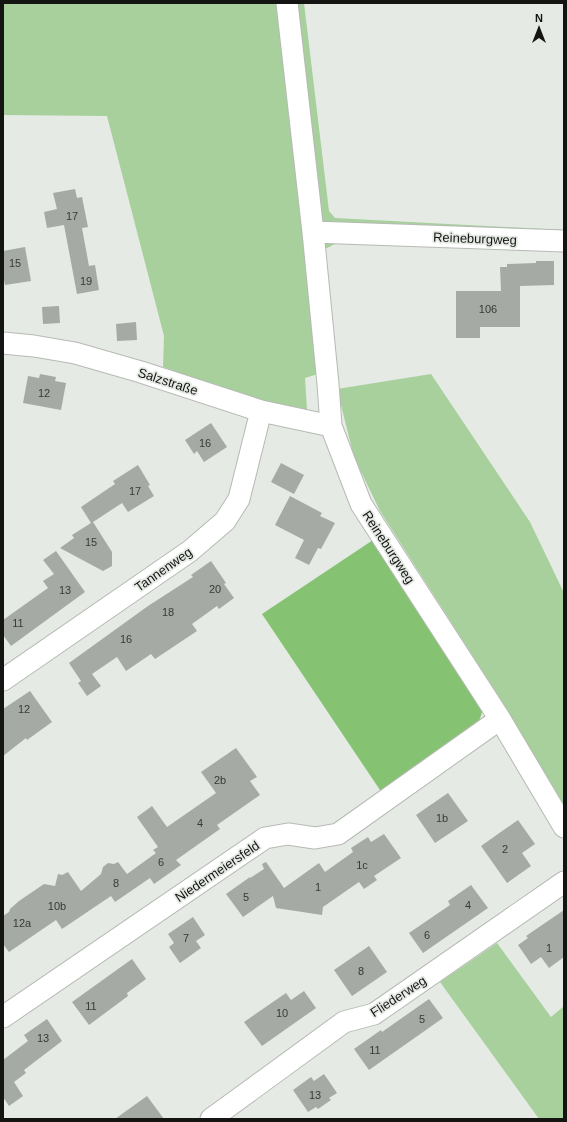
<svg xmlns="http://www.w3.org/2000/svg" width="567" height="1122" font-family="Arial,sans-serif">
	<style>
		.green { fill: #a8d09d }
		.forest { fill: #85c373 }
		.building { fill: #a5aaa4 }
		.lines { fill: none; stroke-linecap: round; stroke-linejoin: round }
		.minor-casing { stroke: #b6bab4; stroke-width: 23 }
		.minor { stroke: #fff; stroke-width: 21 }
		.labels { text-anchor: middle; stroke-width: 3.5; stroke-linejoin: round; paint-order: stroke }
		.number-label { font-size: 11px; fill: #383a37 }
		.street-label { font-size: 13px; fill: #141513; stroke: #e5eae4 }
	</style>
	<rect width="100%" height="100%" fill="#e5eae4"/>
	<path class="green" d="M3 3H304L329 211 335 218 564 230V248L339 242 325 249 318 374 305 378 307 410 264 403 163 367 164 336 107 116 3 115Z
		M431 374 530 522 564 593V809L506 708 380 511 354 457 337 389Z
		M497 943 551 1017 564 1006V1119H539L440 982Z"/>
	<path class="forest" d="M376 538 483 709 478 725 382 793 262 614Z"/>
	<path class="building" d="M75 189 77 198 82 197 88 227 82 228 89 266 95 265 99 290 77 294 64 225 47 228 44 212 57 209 53 193Z
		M25 247 31 281 5 285 3 275V251Z
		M536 261H554V285L520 286V327H480V338H456V291H501L500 267H507V264L536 263Z
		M59 306 60 323 43 324 42 307Z
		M136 322 137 340 117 341 116 324Z
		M40 374 56 377 55 381 66 383 61 410 23 403 28 376 39 378Z
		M211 423 227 447 204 462 197 451 194 454 185 440Z
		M281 463 304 475 294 494 271 482Z
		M138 465 150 485 148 486 154 496 128 512 122 503 93 522 112 552V566L103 571 60 548 74 538 72 535 91 523 81 507 115 484 113 481Z
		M290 496 322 513 320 516 335 523 321 549 318 548 309 565 295 558 304 540 275 525Z
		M56 551 85 592 11 646 3 635V620L48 588 43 581 54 574 43 560Z
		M211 561 226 583 224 584 234 598 219 609 217 606 192 624 197 631 155 659 151 654 126 671 117 657 92 674 101 686 87 696 78 683 81 681 69 663 148 606 193 577 191 575Z
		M30 691 52 722 27 740 26 738 3 756V709Z
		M236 748 257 777 250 781 260 795 217 825 220 829 176 860 181 865 154 884 150 878 115 902 111 896 62 929 56 920 9 952 3 944V916L9 912 10 909 19 901 44 884 55 886 58 874 62 875 68 872 81 891 101 874 103 867 108 863 114 864 118 862 127 874 156 853 153 850 158 847 137 817 152 806 167 827 216 793 201 772Z
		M448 793 468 821 435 843 416 815Z
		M518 820 535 844 522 853 531 866 507 883 481 846Z
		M384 834 401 858 374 876 377 880 364 889 359 882 323 907 322 915 276 908 273 896 243 917 226 894 250 877V878L264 869 262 864 266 862 284 888 319 863 325 872 353 852 351 848 368 837 371 842Z
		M471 885 488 908 423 953 409 933 450 905 448 901Z
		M564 910V957L549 968 541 957 531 964 518 945 528 938 526 936Z
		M193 917 205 935 196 941 201 948 180 963 169 947 174 943 168 934Z
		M369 946 387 972 352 996 334 970Z
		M132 959 146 979 127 993 128 996 89 1025 72 1002Z
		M304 991 316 1008 262 1046 244 1022 286 993 291 1000Z
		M429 999 443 1018 369 1070 354 1049 381 1030 382 1032Z
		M47 1019 62 1041 24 1070 26 1073 14 1082 23 1096 9 1106 3 1097V1060L28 1041 24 1035Z
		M324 1074 337 1093 329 1098 331 1100 318 1109 316 1107 308 1112 293 1090 311 1077 314 1081Z
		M147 1096 164 1119H115Z"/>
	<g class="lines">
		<g class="minor-casing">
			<path id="minor" d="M287 3 313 232 328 384 331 426 361 504 500 719 564 827
				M313 232 564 241
				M3 343 34 346 75 353 141 372 261 411 331 426
				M3 680 190 551 225 521 239 499 261 411
				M3 1017 265 838 288 834 315 838 338 834 500 719
				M211 1119 344 1022 374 1014 564 882"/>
		</g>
		<use href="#minor" class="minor"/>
	</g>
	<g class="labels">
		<g class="number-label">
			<text x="72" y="220">17</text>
			<text x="15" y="267">15</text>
			<text x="86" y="285">19</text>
			<text x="488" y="313">106</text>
			<text x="44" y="397">12</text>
			<text x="205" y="447">16</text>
			<text x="135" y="495">17</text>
			<text x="91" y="546">15</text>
			<text x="215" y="593">20</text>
			<text x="65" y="594">13</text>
			<text x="168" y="616">18</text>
			<text x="18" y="627">11</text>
			<text x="126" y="643">16</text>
			<text x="24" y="713">12</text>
			<text x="220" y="784">2b</text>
			<text x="442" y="822">1b</text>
			<text x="200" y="827">4</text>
			<text x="505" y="853">2</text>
			<text x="161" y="866">6</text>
			<text x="362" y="869">1c</text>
			<text x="116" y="887">8</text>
			<text x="318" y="891">1</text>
			<text x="246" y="901">5</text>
			<text x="468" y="909">4</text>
			<text x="57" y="910">10b</text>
			<text x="22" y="927">12a</text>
			<text x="427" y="939">6</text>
			<text x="186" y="942">7</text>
			<text x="549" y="952">1</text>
			<text x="361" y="975">8</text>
			<text x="91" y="1010">11</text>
			<text x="282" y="1017">10</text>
			<text x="422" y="1023">5</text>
			<text x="43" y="1042">13</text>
			<text x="375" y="1054">11</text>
			<text x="315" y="1099">13</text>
		</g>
		<g class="street-label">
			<text transform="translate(475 238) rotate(2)" y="5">Reineburgweg</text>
			<text transform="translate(168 381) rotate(18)" y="5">Salzstraße</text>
			<text transform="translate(389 547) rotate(57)" y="5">Reineburgweg</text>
			<text transform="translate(163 569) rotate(-35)" y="5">Tannenweg</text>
			<text transform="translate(217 871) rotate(-34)" y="5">Niedermeiersfeld</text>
			<text transform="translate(398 996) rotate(-33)" y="5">Fliederweg</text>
		</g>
	</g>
	<rect width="567" height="1122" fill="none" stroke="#141513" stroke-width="8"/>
	<g transform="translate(539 28)" stroke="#e5eae4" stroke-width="3" paint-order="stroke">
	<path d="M0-3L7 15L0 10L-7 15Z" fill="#141513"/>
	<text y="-6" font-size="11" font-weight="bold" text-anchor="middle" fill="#141513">N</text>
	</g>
</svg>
